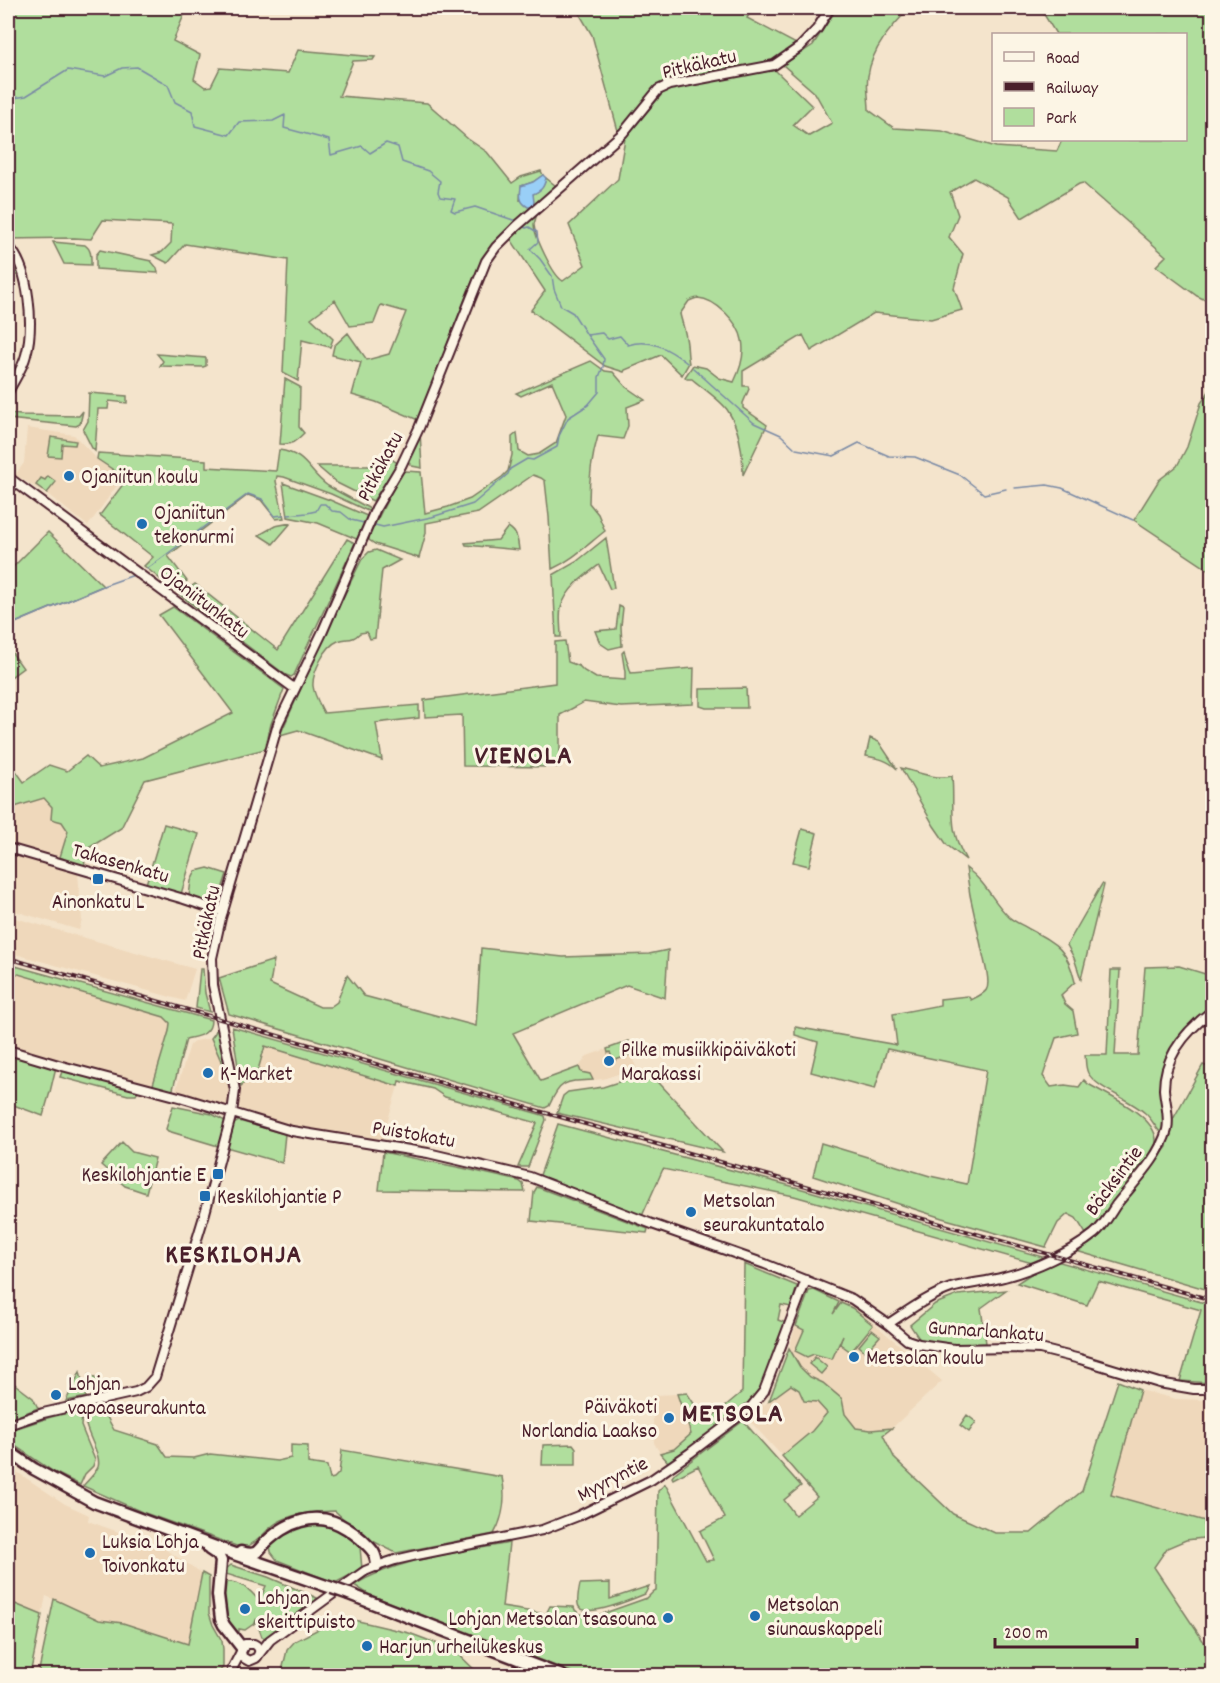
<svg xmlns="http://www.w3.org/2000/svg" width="1220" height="1683" font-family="Dekko,sans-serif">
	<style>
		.built { fill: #efd8bb }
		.green { fill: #b0de9d; stroke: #7d7e64; stroke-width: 1.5 }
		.water { fill: #99cff7; stroke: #7989a5; stroke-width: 1.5 }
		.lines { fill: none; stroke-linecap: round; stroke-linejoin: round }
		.stream { stroke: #7989a5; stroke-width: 1.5 }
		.secondary-casing { stroke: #4a1f2b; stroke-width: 12 }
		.highway-casing { stroke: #4a1f2b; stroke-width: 15 }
		.secondary { stroke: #fcf5e5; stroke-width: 8 }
		.highway { stroke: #fcf5e5; stroke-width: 10 }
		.rail-casing { stroke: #4a1f2b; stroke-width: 4 }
		.rail { stroke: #fcf5e5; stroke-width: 1.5; stroke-dasharray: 4.5; stroke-linecap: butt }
		.highway-bridge-casing { stroke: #4a1f2b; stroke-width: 15; stroke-linecap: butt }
		.highway-bridge { stroke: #fcf5e5; stroke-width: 10 }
		.poi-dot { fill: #1f6fb2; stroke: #fcf5e5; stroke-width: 2 }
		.labels { text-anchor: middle; stroke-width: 6; stroke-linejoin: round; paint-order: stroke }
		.street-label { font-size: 21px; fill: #4a1f2b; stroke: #fcf5e5 }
		.poi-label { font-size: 21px; fill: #4a1f2b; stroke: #fcf5e5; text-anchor: start }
		.district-label { font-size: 27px; font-weight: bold; letter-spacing: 1.5px; fill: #4a1f2b; stroke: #fcf5e5 }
	</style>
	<rect width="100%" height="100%" fill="#f4e4cc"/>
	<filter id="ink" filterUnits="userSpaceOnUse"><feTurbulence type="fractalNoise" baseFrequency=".0167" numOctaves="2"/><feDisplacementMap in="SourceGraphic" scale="12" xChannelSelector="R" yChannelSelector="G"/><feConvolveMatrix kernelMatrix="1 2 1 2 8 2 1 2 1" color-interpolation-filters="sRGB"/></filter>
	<g filter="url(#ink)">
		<path class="built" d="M27 428 74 435 97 459 123 477 88 526 50 496 15 475 24 463Z
			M44 798 52 807 68 831 58 861 8 845V809Z
			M8 853 78 874 82 920 79 930 8 909Z
			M8 916 195 969 185 1001 8 952Z
			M8 971 164 1017 170 1023 169 1031 152 1088 8 1046Z
			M211 1038 222 1063 228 1071 231 1089 230 1101 225 1106 175 1093 190 1045 195 1041Z
			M630 1041 636 1068 603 1079 593 1080 590 1074 581 1072 579 1067 587 1056Z
			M265 1046 398 1086 382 1140 311 1131 251 1115 241 1110 239 1107 241 1086 258 1070Z
			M808 1289 814 1290 853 1306 942 1381 892 1428 871 1430 856 1428 845 1414 842 1399 823 1383 810 1377 800 1367 789 1348 805 1295Z
			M790 1385 817 1402 827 1413 812 1431 782 1456 747 1418Z
			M1140 1390 1176 1399 1212 1400V1528L1204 1525 1205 1521 1111 1495Z
			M677 1394 691 1434 674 1449 660 1453 654 1443 652 1401 656 1395Z
			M8 1466 65 1504 89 1515 88 1521 163 1548 202 1573 188 1644 123 1623 99 1620 46 1596 42 1615 8 1601Z"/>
		<path class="green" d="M8 8H187L173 41 200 55 194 79 205 87 211 86 220 68 288 73 298 50 375 57 373 60 353 61 339 96 427 103 468 139 487 152 512 183 521 177 541 171 543 175 533 182 521 186 520 200 533 198V194C541 191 544 186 546 178L556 186 551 193 492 245 481 262 468 291 418 420 376 402 352 395 361 362 332 355 334 346 348 333 367 360 389 354 406 312 381 305 374 323 350 326 335 300 311 318 333 339 330 347 302 340 298 381 283 373 288 260 185 244 168 263 152 255 162 252 171 243 172 224 103 220 91 239 74 238 8 239Z
			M576 8H753L747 18 800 46 773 62 667 84 639 109 618 131 592 35Z
			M837 8H910C891 27 872 48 868 76 866 87 869 99 869 110L894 128 942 131 996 147 1057 151 1062 140H1186V34H1056L1040 8H1212V303L1197 296 1156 266 1166 256 1083 183 1079 184 1022 218 1008 197 974 178 950 192 958 215 949 237 963 254 954 288 962 310 931 319 874 313 811 351 803 335 743 371V386H748L749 389 743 403V408L767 425 743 475C743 453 740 430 728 411 722 401 701 387 692 379H687L685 377 693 365 706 368 719 378 734 382C740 370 745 354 742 340 739 323 716 299 698 298 695 298 692 300 689 301L680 314C682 323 685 330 686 338 688 346 687 355 689 363L682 375 661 355 625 370 624 372 605 366 531 310 545 291 510 238 537 214C536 217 535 221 534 224 534 235 553 276 563 281L585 265 569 225 618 179 625 138 662 94 672 87 775 70 812 106 793 125 809 136 832 123 815 93 783 65 813 45Z
			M53 242 85 245C92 250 91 257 91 265L64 264Z
			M100 250 151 261 157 268 158 273 96 269V255Z
			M8 252 12 255 21 274 8 277Z
			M157 354 206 358V366L203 367 160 366 163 361Z
			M591 361 605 371 613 372 626 387 645 400 627 407 628 426 623 439 598 436C591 459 589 480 589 503L598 514 605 531C587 545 572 560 552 569L549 517 545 481 541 478 533 475 478 513 426 523V533L419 558 375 544 369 540V537L372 530 401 473 405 471 421 472 425 513 448 507 470 499 502 477 508 471 512 455V437L517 433 519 451 528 456 539 454 556 443 566 415 552 382 521 396 516 393Z
			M285 379 300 387 299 427 304 433C295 442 292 445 280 444Z
			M1212 387V572L1134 520 1159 480 1177 466 1187 447 1201 403Z
			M89 393 127 396V403L109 401 108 409H98L95 451 92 448 83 430 88 421Z
			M83 411 80 424 76 426 8 419V413L20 415 79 416Z
			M420 431 422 468 412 466 407 461Z
			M51 437 76 441 75 445 62 444 61 457 48 456Z
			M279 450C307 454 308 472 328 486 342 494 356 501 370 509V512L331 494 284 477 277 476 276 481 284 518 276 519 261 500 248 495 168 556 187 581 174 590 144 566 153 557 100 515 127 479 97 459 98 453 206 460V467L276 471Z
			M389 458 398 463 373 501 337 483 317 466H368Z
			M48 476 56 482 47 493 36 485 41 478 45 480Z
			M283 483 330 500 367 516 359 540 318 523 288 517Z
			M291 523 273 544 259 535 275 526Z
			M508 527C517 532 518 540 519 550L466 545 465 543 498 540Z
			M48 532 103 586 8 626V572Z
			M606 538 614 588 610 589 599 565C584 576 566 589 561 608 559 616 561 628 561 637H556L553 575 576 562Z
			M347 539 355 543 294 675 291 677 286 675 180 595 195 584 278 650Z
			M376 550 400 560 382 570 375 638 370 639 367 632 360 633C351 642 348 637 338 641 325 646 312 673 313 686 314 695 320 705 324 713L419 705V718L376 723 382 760 298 730 280 735 332 620 362 559 369 552Z
			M619 606 623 608 621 626 622 646 609 649 600 643 595 631 616 629Z
			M173 607 284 689 271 724 265 749 145 780 121 828 84 851 85 869 60 857 68 831 62 822 51 819 52 807 44 798 8 809V773L14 768 24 782 49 765 67 771 86 756 99 768 143 758 233 713 159 615Z
			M565 641 568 662 579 666 584 671 596 678 625 680V672L622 653 624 651 631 673 694 668 693 704 621 707 584 702 560 715V767L463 766 462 715 425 717 424 700 555 683V642Z
			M8 647 23 668 8 679Z
			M746 688 747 708H706L700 706V689Z
			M870 738 879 742 897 769C888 760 878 758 866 756Z
			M901 768C917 772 936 780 952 776 955 811 947 827 966 860L947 845 934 826Z
			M164 824 199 834 181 894 146 884Z
			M802 829 817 833 809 866 793 862Z
			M208 868 227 874 217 905 189 896 191 881 196 871Z
			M966 868C987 883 992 901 1009 917 1014 922 1023 925 1029 929 1057 944 1068 950 1075 982L1061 995 1065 1004 1073 1011 1077 1033 1056 1038 1043 1076 1051 1087 1065 1085 1079 1087 1084 1080 1088 1084C1107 1095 1155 1115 1156 1140 1156 1144 1155 1147 1155 1150L1098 1225 1086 1234 1076 1218 1068 1214 1058 1223 1046 1247 942 1218 813 1176 821 1143 930 1176 967 1184 986 1070 887 1049 875 1089 811 1072 818 1042 795 1035V1027L897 1045 893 1014 940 1005V999L968 996 971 1000C987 992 990 991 987 973L970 895Z
			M1102 884 1104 885 1081 979 1074 958 1067 945Z
			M481 948 563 957 649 954 668 950 665 998 627 985 513 1033 541 1081 579 1067 581 1072 590 1074 593 1080C566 1081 560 1080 549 1106L545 1108 229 1014 219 978 274 960 270 984 320 1007H330L337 1002 347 975 364 996 476 1026Z
			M8 964 211 1020C211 1035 198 1036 186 1039L173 1089 170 1092 152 1088 169 1031 170 1023 164 1017 8 971Z
			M1179 966 1212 976V1010L1178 1039 1163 1067 1160 1087 1165 1112 1162 1134C1156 1129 1152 1119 1145 1113 1130 1099 1097 1089 1088 1073 1085 1067 1086 1061 1085 1055H1107L1111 970H1120L1115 1055H1138L1145 967Z
			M200 969H203L205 993 210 1012 196 1008Z
			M218 1023 228 1071 222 1063 211 1038 215 1033Z
			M232 1027 539 1114 545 1116 546 1120 528 1167H518L537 1123 445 1097 433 1089 399 1081 398 1086 265 1046 258 1070 241 1086Z
			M629 1041 632 1054 613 1061 610 1052 608 1053 607 1049Z
			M8 1053 56 1067 50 1092 43 1116 8 1103Z
			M1203 1065 1212 1068V1291L1073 1250 1093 1240 1167 1147 1171 1123Z
			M63 1069 138 1090 136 1095H128L60 1077Z
			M649 1072 723 1152 557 1113 563 1096 568 1092 603 1087Z
			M173 1106 212 1114 225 1121 226 1123 218 1146 168 1131 166 1129Z
			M239 1121 285 1134 282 1163 226 1147 233 1124Z
			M558 1124 795 1187 1212 1305V1383L1180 1381 1201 1310 1098 1281 1087 1305 1017 1283 1043 1266 794 1196 663 1169 642 1216 539 1178Z
			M122 1142 132 1152 155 1158 146 1193 125 1186 101 1165Z
			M383 1152 462 1168 519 1181 523 1184 525 1192 379 1190Z
			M537 1187 648 1229 647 1233 531 1221 534 1192Z
			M744 1264 797 1286 791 1307 781 1305 778 1320 786 1323 761 1390 744 1410 668 1462 660 1453 674 1449 691 1434 677 1394 687 1393 706 1422 742 1392Z
			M814 1290 839 1302 833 1314 841 1303 852 1308 873 1325 851 1352 840 1344 843 1335 832 1359 814 1354 807 1357 795 1351 804 1330 796 1326 809 1291Z
			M1006 1290 981 1308 986 1343 949 1346 920 1340 910 1325 935 1304 958 1295Z
			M872 1330 880 1336 866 1352 859 1346Z
			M789 1348 800 1367 810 1377 823 1383 842 1399 845 1414 856 1428 871 1430 892 1428 883 1435 895 1459 953 1514 995 1533H1031L1082 1491 1118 1381 1140 1390 1111 1495 1205 1521 1204 1525 1212 1528V1537L1186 1540 1167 1548 1154 1567 1212 1654V1675H579L368 1594 354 1585C399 1558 458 1553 509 1543L502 1607 546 1614 550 1606 574 1607 575 1610 580 1614 599 1615 647 1598 654 1591 656 1590 658 1491 665 1484 706 1561 714 1560 700 1531 725 1518 698 1466 673 1479 672 1477 675 1473 743 1421 801 1486 784 1500 795 1515 817 1497 782 1456 812 1431 827 1413 817 1402 804 1401 799 1390 791 1385 769 1401Z
			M815 1357 827 1367 821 1374 809 1364Z
			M80 1372 86 1397 66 1401Z
			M89 1375 117 1390 94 1395Z
			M8 1379 33 1398 38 1408 8 1420Z
			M93 1407 82 1416 81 1426 95 1460 93 1466 85 1474 80 1485 54 1472 8 1441V1431L51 1417Z
			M97 1411 107 1417 114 1430 158 1444 167 1457 194 1458 210 1454 277 1461 291 1458V1445L308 1446V1463L327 1466 330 1479 334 1478 339 1473 342 1450 502 1477C506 1496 504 1517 494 1534L396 1553 361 1535 335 1511C316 1512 297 1512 280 1521 264 1529 261 1543 242 1548L142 1512 83 1486C88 1480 95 1474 98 1467 102 1455 86 1434 85 1420Z
			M967 1415 976 1422 969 1432 960 1425Z
			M573 1444 576 1448V1465H542L543 1445Z
			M315 1521 337 1524 350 1534 360 1547 362 1569 335 1583 277 1560 271 1552 270 1545 282 1532Z
			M231 1565 268 1577 317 1598 315 1602 268 1638 262 1637 256 1620 255 1623 245 1630 239 1629V1635C221 1626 224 1603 223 1586L226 1582C240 1581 251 1590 259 1601L266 1586 226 1574 225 1570Z
			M202 1573 209 1577V1613L213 1625 222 1641 223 1649V1667L217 1675H38L54 1599 99 1620 123 1623 188 1644Z
			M610 1583V1599L649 1586 645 1594C633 1599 591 1617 580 1608 575 1604 579 1590 580 1584Z
			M8 1601 42 1615 30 1675H24L8 1663Z
			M338 1619 354 1620 409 1633 454 1650 480 1675H281L287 1650 295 1641Z"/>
		<path class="water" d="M543 175 546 178C544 187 542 190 533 194L534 202 532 207H528C519 202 520 196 521 186L533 182Z"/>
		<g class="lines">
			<path class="stream" d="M8 99 26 96 68 70 105 76 122 68 137 67 168 85 175 102 192 111 195 126 229 135 239 122 273 121 285 115 284 128 329 140 331 155 362 146 370 153 386 143 398 147 402 162 428 171 440 181 438 192 440 197 455 199 451 210 455 212 475 207 516 221
				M524 227 526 228 529 227 537 232 538 242 530 249 540 259 552 276 554 289 561 306 573 313 587 335 602 333 608 339 620 336 628 345C651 338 669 349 687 363
				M693 368 754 423 781 435 796 449 834 456 859 443 889 456 915 457 960 475 984 494 1006 489
				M1015 488 1047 485 1062 488 1133 520
				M288 515 307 513 316 511 320 504H325L332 511 341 512 351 520 364 523
				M375 525 383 527 432 517 473 504 508 474 510 469 527 459 533 460 557 447 559 436 568 418 588 405 599 392V377L603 367 604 359 587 335
				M147 569 248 494 262 499 275 516 283 515
				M8 626 103 586 134 575"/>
			<g class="secondary-casing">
				<path id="secondary" d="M8 392C14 380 23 368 26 355 34 327 30 269 9 247
					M8 477 295 689
					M8 848 184 899 223 912
					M8 1050 62 1066 183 1098 292 1131 428 1153 530 1177 652 1224 765 1264 852 1299 888 1324 907 1340 919 1344 954 1349 1013 1348 1040 1349 1080 1359 1159 1383 1194 1389H1212
					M888 1324C908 1311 928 1296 951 1288 968 1283 987 1282 1004 1277 1032 1270 1072 1252 1094 1234 1103 1227 1110 1214 1116 1205 1134 1182 1159 1158 1167 1130 1170 1116 1165 1103 1164 1089 1164 1055 1187 1030 1212 1011
					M8 1425 43 1413 136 1392 146 1387 155 1377 205 1213 232 1113 235 1090 213 985 212 958 221 918 272 745 278 724 322 633 376 508 401 466 419 428 486 261 496 247 517 226 623 133 658 90 669 85 774 65 800 47 817 29 830 8
					M259 1654 270 1640 341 1588 365 1571 377 1566 395 1560 417 1555 542 1530 578 1516 651 1480 690 1453 751 1407 764 1391 806 1280
					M232 1669 245 1644H254C260 1647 261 1653 256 1658L249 1661 242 1657 241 1651"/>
			</g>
			<g class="highway-casing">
				<path id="highway" d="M8 1451 34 1469 94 1502 237 1555 332 1588
					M209 1549 218 1555 221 1561 218 1595 221 1619 224 1625 242 1648
					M241 1552C245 1553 250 1555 255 1553 259 1551 262 1546 265 1543 276 1533 286 1525 301 1521 325 1514 343 1524 361 1539 371 1549 376 1551 377 1566
					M349 1594 562 1676"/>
			</g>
			<use href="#secondary" class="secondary"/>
			<use href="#highway" class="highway"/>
			<g class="rail-casing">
				<path id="rail" d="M8 958 546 1113 1212 1300"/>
			</g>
			<use href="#rail" class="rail"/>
			<g class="highway-bridge-casing">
				<path id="highway-bridge" d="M332 1588 349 1594"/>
			</g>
			<use href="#highway-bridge" class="highway-bridge"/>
		</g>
	</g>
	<g class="poi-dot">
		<circle cx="69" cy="476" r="6"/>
		<circle cx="142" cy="524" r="6"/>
		<rect x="92" y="873" width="12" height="12" rx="3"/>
		<circle cx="609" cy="1061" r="6"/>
		<circle cx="208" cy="1073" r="6"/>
		<rect x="212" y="1168" width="12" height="12" rx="3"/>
		<rect x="199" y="1190" width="12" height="12" rx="3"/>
		<circle cx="691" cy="1212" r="6"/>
		<circle cx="854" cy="1357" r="6"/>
		<circle cx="56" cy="1395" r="6"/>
		<circle cx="669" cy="1418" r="6"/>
		<circle cx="90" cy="1553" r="6"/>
		<circle cx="245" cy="1609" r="6"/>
		<circle cx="755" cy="1616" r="6"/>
		<circle cx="668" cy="1618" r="6"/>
		<circle cx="367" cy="1646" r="6"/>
	</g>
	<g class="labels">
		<g class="street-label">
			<text transform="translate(699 63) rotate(-13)" y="7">Pitkäkatu</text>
			<text transform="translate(379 466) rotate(-62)" y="7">Pitkäkatu</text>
			<text transform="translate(205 601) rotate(37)" y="7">Ojaniitunkatu</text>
			<text transform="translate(121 862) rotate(16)" y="7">Takasenkatu</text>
			<text transform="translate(205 922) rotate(-78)" y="7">Pitkäkatu</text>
			<text transform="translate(414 1133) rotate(10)" y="7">Puistokatu</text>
			<text transform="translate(1113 1180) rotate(-53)" y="7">Bäcksintie</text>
			<text transform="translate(986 1330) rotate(4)" y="7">Gunnarlankatu</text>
			<text transform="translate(612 1478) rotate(-27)" y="7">Myyryntie</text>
		</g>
		<g class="poi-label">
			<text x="81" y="483">Ojaniitun koulu</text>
			<text x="154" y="519">Ojaniitun<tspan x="154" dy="24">tekonurmi</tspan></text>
			<text x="98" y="908" text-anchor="middle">Ainonkatu L</text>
			<text x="621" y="1056">Pilke musiikkipäiväkoti<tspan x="621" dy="24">Marakassi</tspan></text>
			<text x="220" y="1080">K-Market</text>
			<text x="206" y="1181" text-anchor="end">Keskilohjantie E</text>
			<text x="217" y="1203">Keskilohjantie P</text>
			<text x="703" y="1207">Metsolan<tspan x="703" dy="24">seurakuntatalo</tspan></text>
			<text x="866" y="1364">Metsolan koulu</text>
			<text x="68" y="1390">Lohjan<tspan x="68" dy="24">vapaaseurakunta</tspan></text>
			<text x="657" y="1413" text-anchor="end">Päiväkoti<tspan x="657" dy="24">Norlandia Laakso</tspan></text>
			<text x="102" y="1548">Luksia Lohja<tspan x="102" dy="24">Toivonkatu</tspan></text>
			<text x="257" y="1604">Lohjan<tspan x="257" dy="24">skeittipuisto</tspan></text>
			<text x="767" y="1611">Metsolan<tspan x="767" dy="24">siunauskappeli</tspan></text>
			<text x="656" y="1625" text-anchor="end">Lohjan Metsolan tsasouna</text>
			<text x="379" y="1653">Harjun urheilukeskus</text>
		</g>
		<g class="district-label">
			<text x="524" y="763">VIENOLA</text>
			<text x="234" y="1262">KESKILOHJA</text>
			<text x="733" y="1421">METSOLA</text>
		</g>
	</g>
	<rect width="1220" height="1683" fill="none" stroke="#fcf5e5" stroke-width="30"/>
	<rect x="15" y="15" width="1190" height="1653" fill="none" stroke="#4a1f2b" stroke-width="2" filter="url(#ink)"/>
	<rect x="992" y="33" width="195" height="108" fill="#fcf5e5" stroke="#b59f9b" stroke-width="1.5"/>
	<rect x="1004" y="52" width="30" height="9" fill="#fcf5e5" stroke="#b59f9b" stroke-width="1.5"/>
	<text x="1046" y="63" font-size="18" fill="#4a1f2b">Road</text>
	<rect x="1004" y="82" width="30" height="9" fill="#4a1f2b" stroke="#b59f9b" stroke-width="1.5"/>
	<text x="1046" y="93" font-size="18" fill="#4a1f2b">Railway</text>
	<rect x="1004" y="108" width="30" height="18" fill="#b0de9d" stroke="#b59f9b" stroke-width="1.5"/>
	<text x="1046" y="123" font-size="18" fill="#4a1f2b">Park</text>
	<path d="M995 1638v9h142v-9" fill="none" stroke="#4a1f2b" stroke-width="3"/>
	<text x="1004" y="1638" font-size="18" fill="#4a1f2b" stroke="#fcf5e5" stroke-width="4.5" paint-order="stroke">200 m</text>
</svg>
